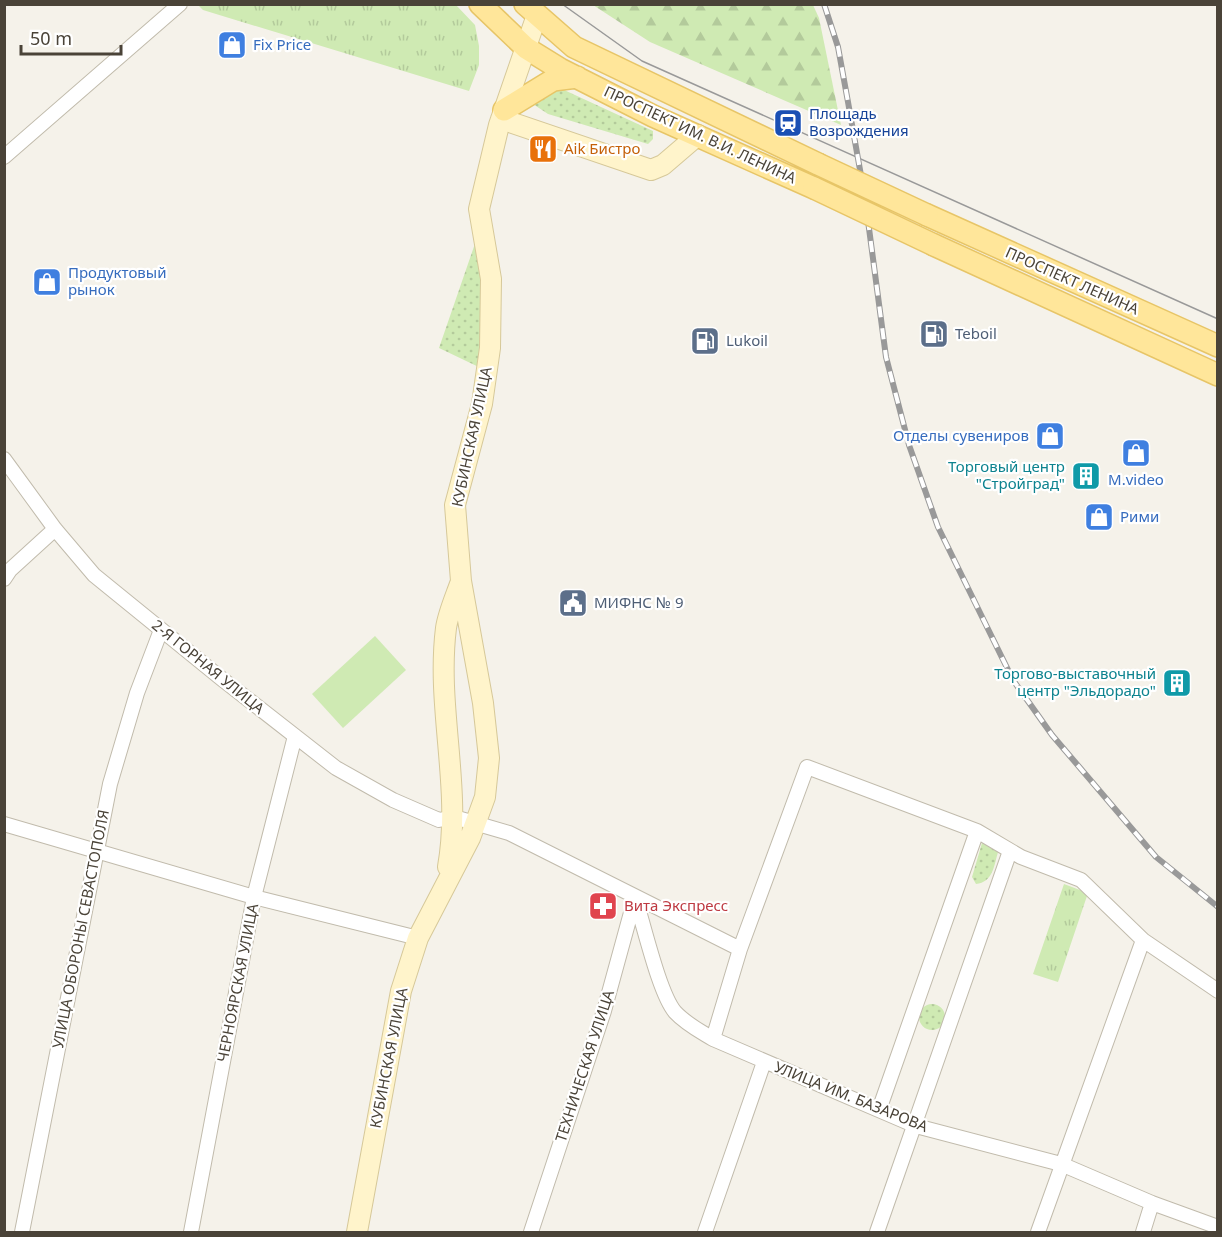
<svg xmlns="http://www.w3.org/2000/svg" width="1222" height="1237" font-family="'Noto Sans',sans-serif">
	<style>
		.grass { fill: url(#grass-dots) }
		.forest { fill: url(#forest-firs) }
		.park { fill: url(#park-tufts) }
		.garden { fill: #cfeab3 }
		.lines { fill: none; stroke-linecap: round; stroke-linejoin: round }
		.street-casing { stroke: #c1bbac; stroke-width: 16 }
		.secondary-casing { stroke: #d6c899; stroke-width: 22 }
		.primary-casing { stroke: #e7c567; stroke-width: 24 }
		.street { stroke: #fff; stroke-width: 14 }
		.secondary { stroke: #fff4cb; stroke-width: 20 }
		.primary { stroke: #ffe69a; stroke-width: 21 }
		.tram { stroke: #999; stroke-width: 1.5 }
		.rail-casing { stroke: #999; stroke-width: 6 }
		.rail { stroke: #fff; stroke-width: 4; stroke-dasharray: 11; stroke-linecap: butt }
		.primary-bridge-casing { stroke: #e7c567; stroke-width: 24; stroke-linecap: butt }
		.primary-bridge { stroke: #ffe69a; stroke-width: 21 }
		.labels { text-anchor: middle; stroke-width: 4.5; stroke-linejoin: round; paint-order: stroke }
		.shop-label { font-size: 15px; fill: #366cbe; stroke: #fff; text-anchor: start }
		.transit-label { font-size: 15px; fill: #164399; stroke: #fff; text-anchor: start }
		.street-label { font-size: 15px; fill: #4a4338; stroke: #fff }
		.food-label { font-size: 15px; fill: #c56008; stroke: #fff; text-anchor: start }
		.service-label { font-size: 15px; fill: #4e5e75; stroke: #fff; text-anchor: start }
		.culture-label { font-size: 15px; fill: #0d838f; stroke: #fff; text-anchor: end }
		.health-label { font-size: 15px; fill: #be3a42; stroke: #fff; text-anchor: start }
	</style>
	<defs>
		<pattern id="grass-dots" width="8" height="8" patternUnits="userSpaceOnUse" patternTransform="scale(1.5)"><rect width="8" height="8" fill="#cfeab3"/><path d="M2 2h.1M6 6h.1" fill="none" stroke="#b3ca9b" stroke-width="1.8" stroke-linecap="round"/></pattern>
		<pattern id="forest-firs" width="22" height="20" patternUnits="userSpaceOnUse" patternTransform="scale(1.5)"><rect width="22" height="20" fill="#cfeab3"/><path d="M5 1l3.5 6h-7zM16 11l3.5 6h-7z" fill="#b3ca9b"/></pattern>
		<pattern id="park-tufts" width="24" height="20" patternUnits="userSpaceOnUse" patternTransform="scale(1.5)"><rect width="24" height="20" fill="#cfeab3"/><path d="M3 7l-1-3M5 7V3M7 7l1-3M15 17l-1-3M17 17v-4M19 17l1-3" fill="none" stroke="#b3ca9b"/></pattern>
	</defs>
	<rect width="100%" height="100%" fill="#f5f2ea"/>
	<path class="grass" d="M562 89 653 131V139L648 144 548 114 530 102 545 92Z
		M479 232 488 277 485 370 439 348Z
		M982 843 998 852C994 866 993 882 976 884L972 877Z
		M919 1017a13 13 0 1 1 26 0a13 13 0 1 1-26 0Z"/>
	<path class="forest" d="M593 5H813L819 18 841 125 650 42Z"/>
	<path class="park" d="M198 5H456L475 25 479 46V65L469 91 203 10Z
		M1064 884 1088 893 1058 982 1033 974Z"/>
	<path class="garden" d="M375 636 406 670 343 728 312 694Z"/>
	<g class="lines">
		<g class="street-casing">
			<path id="street" d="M4 157 180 4
				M4 459 55 529 94 575 222 679 336 768 393 800 439 820 454 817 509 833 740 949
				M4 579 10 570 55 529
				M4 824 254 897 418 938
				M635 898C644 925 659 993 675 1012 686 1024 700 1031 713 1039L916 1126 1061 1164 1152 1203 1218 1227
				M713 1039 740 949 807 767 977 831 1021 857 1081 880 1143 940 1218 991
				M879 1110 977 831
				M22 1232 110 784 137 693 161 630
				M191 1232 254 897 295 736
				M531 1232 604 1011 635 898
				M705 1232 764 1062
				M877 1232 1010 851
				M1038 1232 1143 940
				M1143 1232 1152 1203"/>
		</g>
		<g class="secondary-casing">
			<path id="secondary" d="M501 119 651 170 663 165 698 135
				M448 867C462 787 436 708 446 628 448 614 455 598 460 584
				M357 1232 401 991 418 938 470 838 485 797 489 758 483 703 461 581 455 505 482 404 490 348 491 279 479 209 499 125 537 15"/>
		</g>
		<g class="primary-casing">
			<path id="primary" d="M480 4 526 48 560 69 653 116 814 188
				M525 4 574 47 818 164
				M504 110 553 80 577 77
				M927 215 1218 346
				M934 245 1218 375"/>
		</g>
		<use href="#street" class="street"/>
		<use href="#secondary" class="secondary"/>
		<use href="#primary" class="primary"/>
		<path class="tram" d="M562 4 642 61 1218 319"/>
		<g class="rail-casing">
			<path id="rail" d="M824 4 838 47 848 102 865 198 886 357 909 445 938 527 1013 680 1052 735 1156 857 1218 907"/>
		</g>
		<use href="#rail" class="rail"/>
		<g class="primary-bridge-casing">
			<path id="primary-bridge" d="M818 164 927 215
				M814 188 934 245"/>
		</g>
		<use href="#primary-bridge" class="primary-bridge"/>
	</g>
	<defs>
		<g id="shop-square" transform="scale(1.5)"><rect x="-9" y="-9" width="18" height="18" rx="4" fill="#3f7fe0" stroke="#fff"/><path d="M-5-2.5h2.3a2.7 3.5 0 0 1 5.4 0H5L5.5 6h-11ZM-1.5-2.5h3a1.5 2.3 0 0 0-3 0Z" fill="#fff"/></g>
		<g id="station-square" transform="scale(1.5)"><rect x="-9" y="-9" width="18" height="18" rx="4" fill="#1a4fb4" stroke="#fff"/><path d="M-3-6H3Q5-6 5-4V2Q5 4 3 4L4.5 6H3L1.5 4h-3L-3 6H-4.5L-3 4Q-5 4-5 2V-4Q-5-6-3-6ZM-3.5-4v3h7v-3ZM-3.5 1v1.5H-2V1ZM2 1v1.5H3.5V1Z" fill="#fff"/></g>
		<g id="restaurant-square" transform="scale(1.5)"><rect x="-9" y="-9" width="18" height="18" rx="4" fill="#e8710a" stroke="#fff"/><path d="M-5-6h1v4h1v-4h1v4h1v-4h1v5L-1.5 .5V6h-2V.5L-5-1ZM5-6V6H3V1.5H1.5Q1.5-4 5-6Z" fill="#fff"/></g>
		<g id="fuel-square" transform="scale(1.5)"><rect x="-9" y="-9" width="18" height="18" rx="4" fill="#5c6f8a" stroke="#fff"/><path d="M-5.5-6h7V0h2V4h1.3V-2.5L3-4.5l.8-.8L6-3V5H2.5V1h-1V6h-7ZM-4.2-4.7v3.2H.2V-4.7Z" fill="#fff"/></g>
		<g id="building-square" transform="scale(1.5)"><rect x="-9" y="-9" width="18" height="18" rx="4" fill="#0f9aa8" stroke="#fff"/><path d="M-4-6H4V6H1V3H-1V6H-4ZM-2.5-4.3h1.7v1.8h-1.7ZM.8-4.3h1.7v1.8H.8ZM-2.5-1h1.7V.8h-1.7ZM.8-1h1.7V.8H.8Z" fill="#fff"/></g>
		<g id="civic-square" transform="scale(1.5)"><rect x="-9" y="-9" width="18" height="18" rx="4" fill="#5c6f8a" stroke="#fff"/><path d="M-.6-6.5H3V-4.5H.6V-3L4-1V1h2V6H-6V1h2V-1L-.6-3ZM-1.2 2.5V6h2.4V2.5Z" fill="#fff"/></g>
		<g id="pharmacy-square" transform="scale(1.5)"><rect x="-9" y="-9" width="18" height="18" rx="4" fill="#e0444e" stroke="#fff"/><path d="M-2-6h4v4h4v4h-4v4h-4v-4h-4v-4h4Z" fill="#fff"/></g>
	</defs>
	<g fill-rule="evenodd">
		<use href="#shop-square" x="232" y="45"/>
		<use href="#station-square" x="788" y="123"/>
		<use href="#restaurant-square" x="543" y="149"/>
		<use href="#shop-square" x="47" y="282"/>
		<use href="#fuel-square" x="934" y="334"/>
		<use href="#fuel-square" x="705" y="341"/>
		<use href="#shop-square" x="1050" y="436"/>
		<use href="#shop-square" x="1136" y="453"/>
		<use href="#building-square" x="1086" y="476"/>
		<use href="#shop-square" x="1099" y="517"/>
		<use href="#civic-square" x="573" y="603"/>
		<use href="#building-square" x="1177" y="683"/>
		<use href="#pharmacy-square" x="603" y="906"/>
	</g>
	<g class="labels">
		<g class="shop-label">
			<text x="253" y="50">Fix Price</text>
			<text x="68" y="278">Продуктовый<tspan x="68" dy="17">рынок</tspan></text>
			<text x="1029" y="441" text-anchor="end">Отделы сувениров</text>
			<text x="1136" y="485" text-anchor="middle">M.video</text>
			<text x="1120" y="522">Рими</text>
		</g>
		<g class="transit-label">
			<text x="809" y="119">Площадь<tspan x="809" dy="17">Возрождения</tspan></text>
		</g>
		<g class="street-label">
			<text transform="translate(700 135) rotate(25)" y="5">ПРОСПЕКТ ИМ. В.И. ЛЕНИНА</text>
			<text transform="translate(1072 281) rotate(24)" y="5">ПРОСПЕКТ ЛЕНИНА</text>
			<text transform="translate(472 437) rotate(-78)" y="5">КУБИНСКАЯ УЛИЦА</text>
			<text transform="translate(208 667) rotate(39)" y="5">2-Я ГОРНАЯ УЛИЦА</text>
			<text transform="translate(81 929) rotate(-79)" y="5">УЛИЦА ОБОРОНЫ СЕВАСТОПОЛЯ</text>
			<text transform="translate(238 983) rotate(-79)" y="5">ЧЕРНОЯРСКАЯ УЛИЦА</text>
			<text transform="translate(389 1058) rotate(-79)" y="5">КУБИНСКАЯ УЛИЦА</text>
			<text transform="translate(585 1066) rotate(-72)" y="5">ТЕХНИЧЕСКАЯ УЛИЦА</text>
			<text transform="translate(851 1097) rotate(22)" y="5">УЛИЦА ИМ. БАЗАРОВА</text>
		</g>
		<g class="food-label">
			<text x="564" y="154">Aik Бистро</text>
		</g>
		<g class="service-label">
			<text x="955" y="339">Teboil</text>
			<text x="726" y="346">Lukoil</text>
			<text x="594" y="608">МИФНС № 9</text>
		</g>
		<g class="culture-label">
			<text x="1065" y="472">Торговый центр<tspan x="1065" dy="17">"Стройград"</tspan></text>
			<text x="1156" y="679">Торгово-выставочный<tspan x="1156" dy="17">центр "Эльдорадо"</tspan></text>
		</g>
		<g class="health-label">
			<text x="624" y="911">Вита Экспресс</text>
		</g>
	</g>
	<rect width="1222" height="1237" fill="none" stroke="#4a4338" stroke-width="12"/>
	<path d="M21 45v9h100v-9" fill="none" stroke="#4a4338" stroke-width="3"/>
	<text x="30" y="45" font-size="18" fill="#4a4338" stroke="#ffffff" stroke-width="4.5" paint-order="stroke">50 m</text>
</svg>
